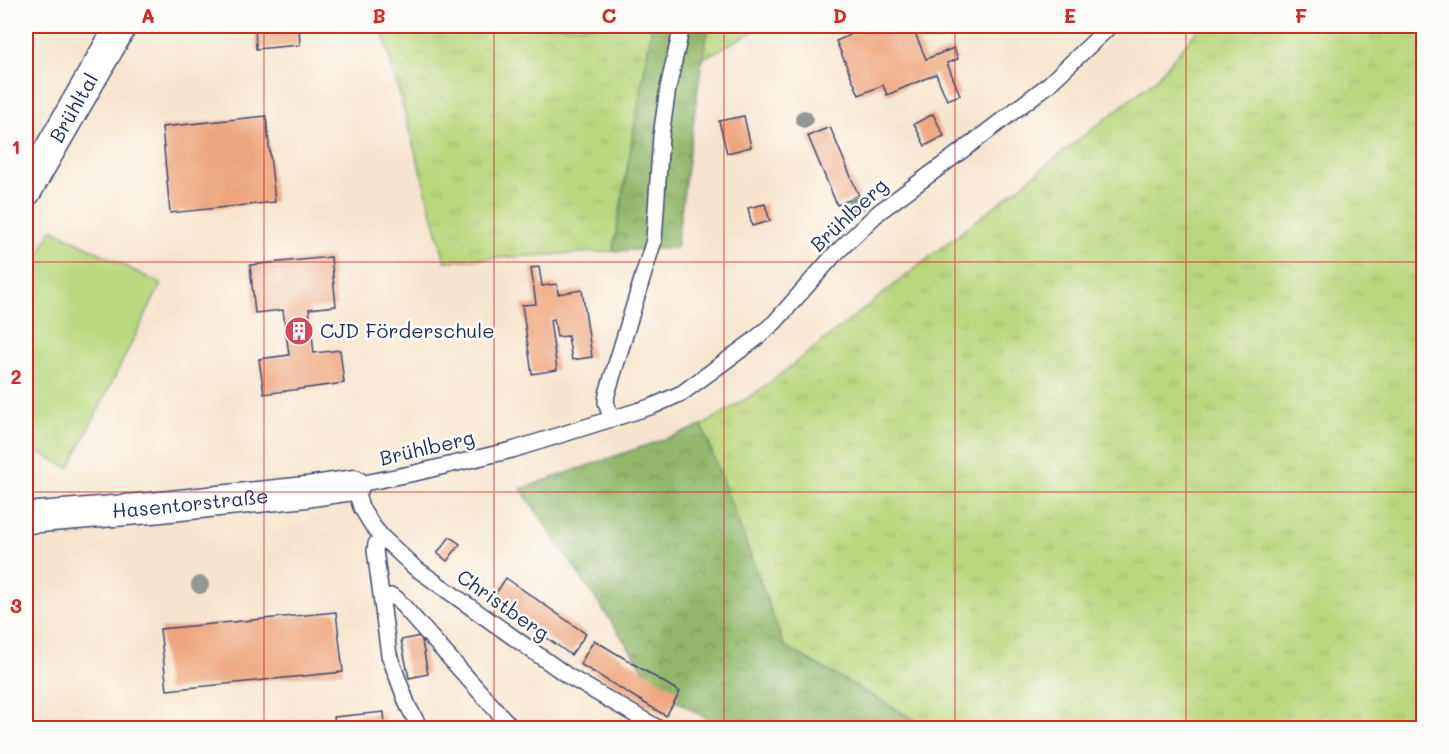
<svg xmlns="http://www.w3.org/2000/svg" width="1449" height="754" font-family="Mali,sans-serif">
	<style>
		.grass { fill: url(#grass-tufts); stroke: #6a836e; stroke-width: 1.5 }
		.forest { fill: url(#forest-crowns); stroke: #577465; stroke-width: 1.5 }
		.garden { fill: #bad77d; stroke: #6a836e; stroke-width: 1.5 }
		.building { fill: #eda67e }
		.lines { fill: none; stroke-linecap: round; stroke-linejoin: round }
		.lane-casing { stroke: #3c4a6f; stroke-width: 18 }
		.street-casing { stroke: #3c4a6f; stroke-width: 33 }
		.lane { stroke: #fff; stroke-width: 15 }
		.street { stroke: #fff; stroke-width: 30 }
		.tree { fill: #949895 }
		.grid { fill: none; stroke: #d62828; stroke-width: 1.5; stroke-opacity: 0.55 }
		.labels { text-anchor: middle; stroke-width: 5; stroke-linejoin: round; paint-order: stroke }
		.street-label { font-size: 20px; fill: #1b2f5e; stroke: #fdfcf7 }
		.poi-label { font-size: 20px; fill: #1b2f5e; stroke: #fdfcf7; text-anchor: start }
		.neatline { fill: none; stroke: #d62828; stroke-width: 2 }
		.grid-label { font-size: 20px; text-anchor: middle; font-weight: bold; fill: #d62828 }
	</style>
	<defs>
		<pattern id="grass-tufts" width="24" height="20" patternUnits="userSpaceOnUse" patternTransform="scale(1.5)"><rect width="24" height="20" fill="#bad77d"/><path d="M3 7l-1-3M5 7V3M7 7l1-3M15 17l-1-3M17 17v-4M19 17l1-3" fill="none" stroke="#9fb96e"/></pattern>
		<pattern id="forest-crowns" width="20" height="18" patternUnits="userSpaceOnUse" patternTransform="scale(1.5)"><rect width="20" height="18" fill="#93b86c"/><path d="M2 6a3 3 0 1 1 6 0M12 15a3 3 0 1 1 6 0" fill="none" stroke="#77965c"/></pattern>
	</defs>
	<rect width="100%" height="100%" fill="#fdfcf7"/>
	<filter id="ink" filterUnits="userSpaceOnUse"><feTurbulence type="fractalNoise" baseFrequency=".0167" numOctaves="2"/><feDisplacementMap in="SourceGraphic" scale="12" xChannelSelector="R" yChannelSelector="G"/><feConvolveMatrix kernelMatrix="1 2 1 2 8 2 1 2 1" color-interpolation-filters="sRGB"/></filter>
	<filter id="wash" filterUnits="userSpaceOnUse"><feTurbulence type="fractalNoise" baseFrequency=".008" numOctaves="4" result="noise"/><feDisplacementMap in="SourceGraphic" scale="24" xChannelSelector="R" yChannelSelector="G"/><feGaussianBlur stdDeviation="1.35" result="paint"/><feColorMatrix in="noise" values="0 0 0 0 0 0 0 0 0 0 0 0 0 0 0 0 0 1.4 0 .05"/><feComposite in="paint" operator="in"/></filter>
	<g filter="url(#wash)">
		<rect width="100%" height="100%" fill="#f6e5ce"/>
		<path class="grass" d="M381 26H652L613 251 445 261Z
			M709 26H763L702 59Z
			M1201 26H1423L1424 717 1406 728H929L784 646 702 426 762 389 1155 80Z"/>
		<path class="forest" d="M652 26H709L702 59 676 248 613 251Z
			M702 426 784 646 929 728H722L657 689 521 489Z"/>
		<path class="garden" d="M52 229 161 284 69 468 26 446V282Z"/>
		<g id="blocks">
			<path class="building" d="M255 26H299L300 45 256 49Z
				M872 26H912L926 59 954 48 958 59 947 63 960 95 947 100 936 74 887 95 883 85 859 95 836 41Z
				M933 114 944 136 925 146 914 124Z
				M266 116 275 202 170 213 162 127Z
				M744 116 751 147 727 153 719 121Z
				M830 127 859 196 837 205 808 136Z
				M765 204 770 221 752 226 748 208Z
				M331 257 336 306 309 309 314 353 340 350 344 383 264 394 259 359 289 355 283 310 255 313 250 265Z
				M539 267 542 286 557 284 558 294 582 290 592 357 572 360 568 336 557 337 554 319 550 320 557 370 532 374 522 305 536 304 531 268Z
				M450 537 460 544 447 561 437 553Z
				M506 578 586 634 571 655 492 599Z
				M336 612 343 672 167 690 160 629Z
				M421 636 428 674 409 678 401 640Z
				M594 640 680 692 666 716 580 664Z
				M384 712 385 728H335L334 717Z"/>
		</g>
	</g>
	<g filter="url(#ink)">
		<use href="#blocks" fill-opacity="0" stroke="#3c4a6f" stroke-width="1.5"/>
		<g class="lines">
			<g class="lane-casing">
				<path id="lane" d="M611 418 606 402 607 394 654 240 661 136 668 88 682 26
					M382 537 376 544 375 550 389 655 408 706 420 728
					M382 597 392 596 397 599 512 728
					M658 728 568 676 414 567 382 537 372 525 361 507 354 485 415 473 512 450 653 406 682 393 753 341 775 322 834 255 879 212 971 144 1048 85 1110 26"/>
			</g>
			<g class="street-casing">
				<g id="street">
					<path id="s1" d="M26 191 121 26"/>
					<path id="s2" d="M26 518 151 508 306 492 354 485"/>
				</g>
			</g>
			<use href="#lane" class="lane"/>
			<use href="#street" class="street"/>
		</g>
		<g class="tree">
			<circle cx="804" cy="119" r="9"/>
			<circle cx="857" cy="204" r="9"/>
			<circle cx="200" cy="585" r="9"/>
		</g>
	</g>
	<path class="grid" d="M264 26V728M494 26V728M724 26V728M955 26V728M1186 26V728M26 262H1424M26 492H1424"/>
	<defs>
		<g id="building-disc" transform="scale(1.5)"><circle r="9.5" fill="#d1495b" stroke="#fdfcf7"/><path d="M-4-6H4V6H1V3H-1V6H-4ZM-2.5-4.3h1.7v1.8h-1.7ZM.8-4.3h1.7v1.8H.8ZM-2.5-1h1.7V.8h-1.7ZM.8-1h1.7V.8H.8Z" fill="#fff"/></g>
	</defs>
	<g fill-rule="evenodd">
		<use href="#building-disc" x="299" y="331"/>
	</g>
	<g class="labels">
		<g class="street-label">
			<text dy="7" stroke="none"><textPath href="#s1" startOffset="96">Brühltal</textPath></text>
			<text transform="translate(849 215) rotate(-43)" y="7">Brühlberg</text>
			<text transform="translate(427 448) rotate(-13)" y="7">Brühlberg</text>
			<text dy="7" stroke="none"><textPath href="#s2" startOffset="165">Hasentorstraße</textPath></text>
			<text transform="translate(503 605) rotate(35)" y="7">Christberg</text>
		</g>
		<g class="poi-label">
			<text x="320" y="338">CJD Förderschule</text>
		</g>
	</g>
	<rect width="1449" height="754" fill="none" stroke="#fdfcf7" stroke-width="66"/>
	<rect x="33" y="33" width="1383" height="688" class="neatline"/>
	<g class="grid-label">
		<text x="148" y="23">A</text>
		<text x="379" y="23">B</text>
		<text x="609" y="23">C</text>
		<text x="840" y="23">D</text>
		<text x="1070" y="23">E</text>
		<text x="1301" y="23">F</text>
		<text x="16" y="154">1</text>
		<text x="16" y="384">2</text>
		<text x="16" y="613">3</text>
	</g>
</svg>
